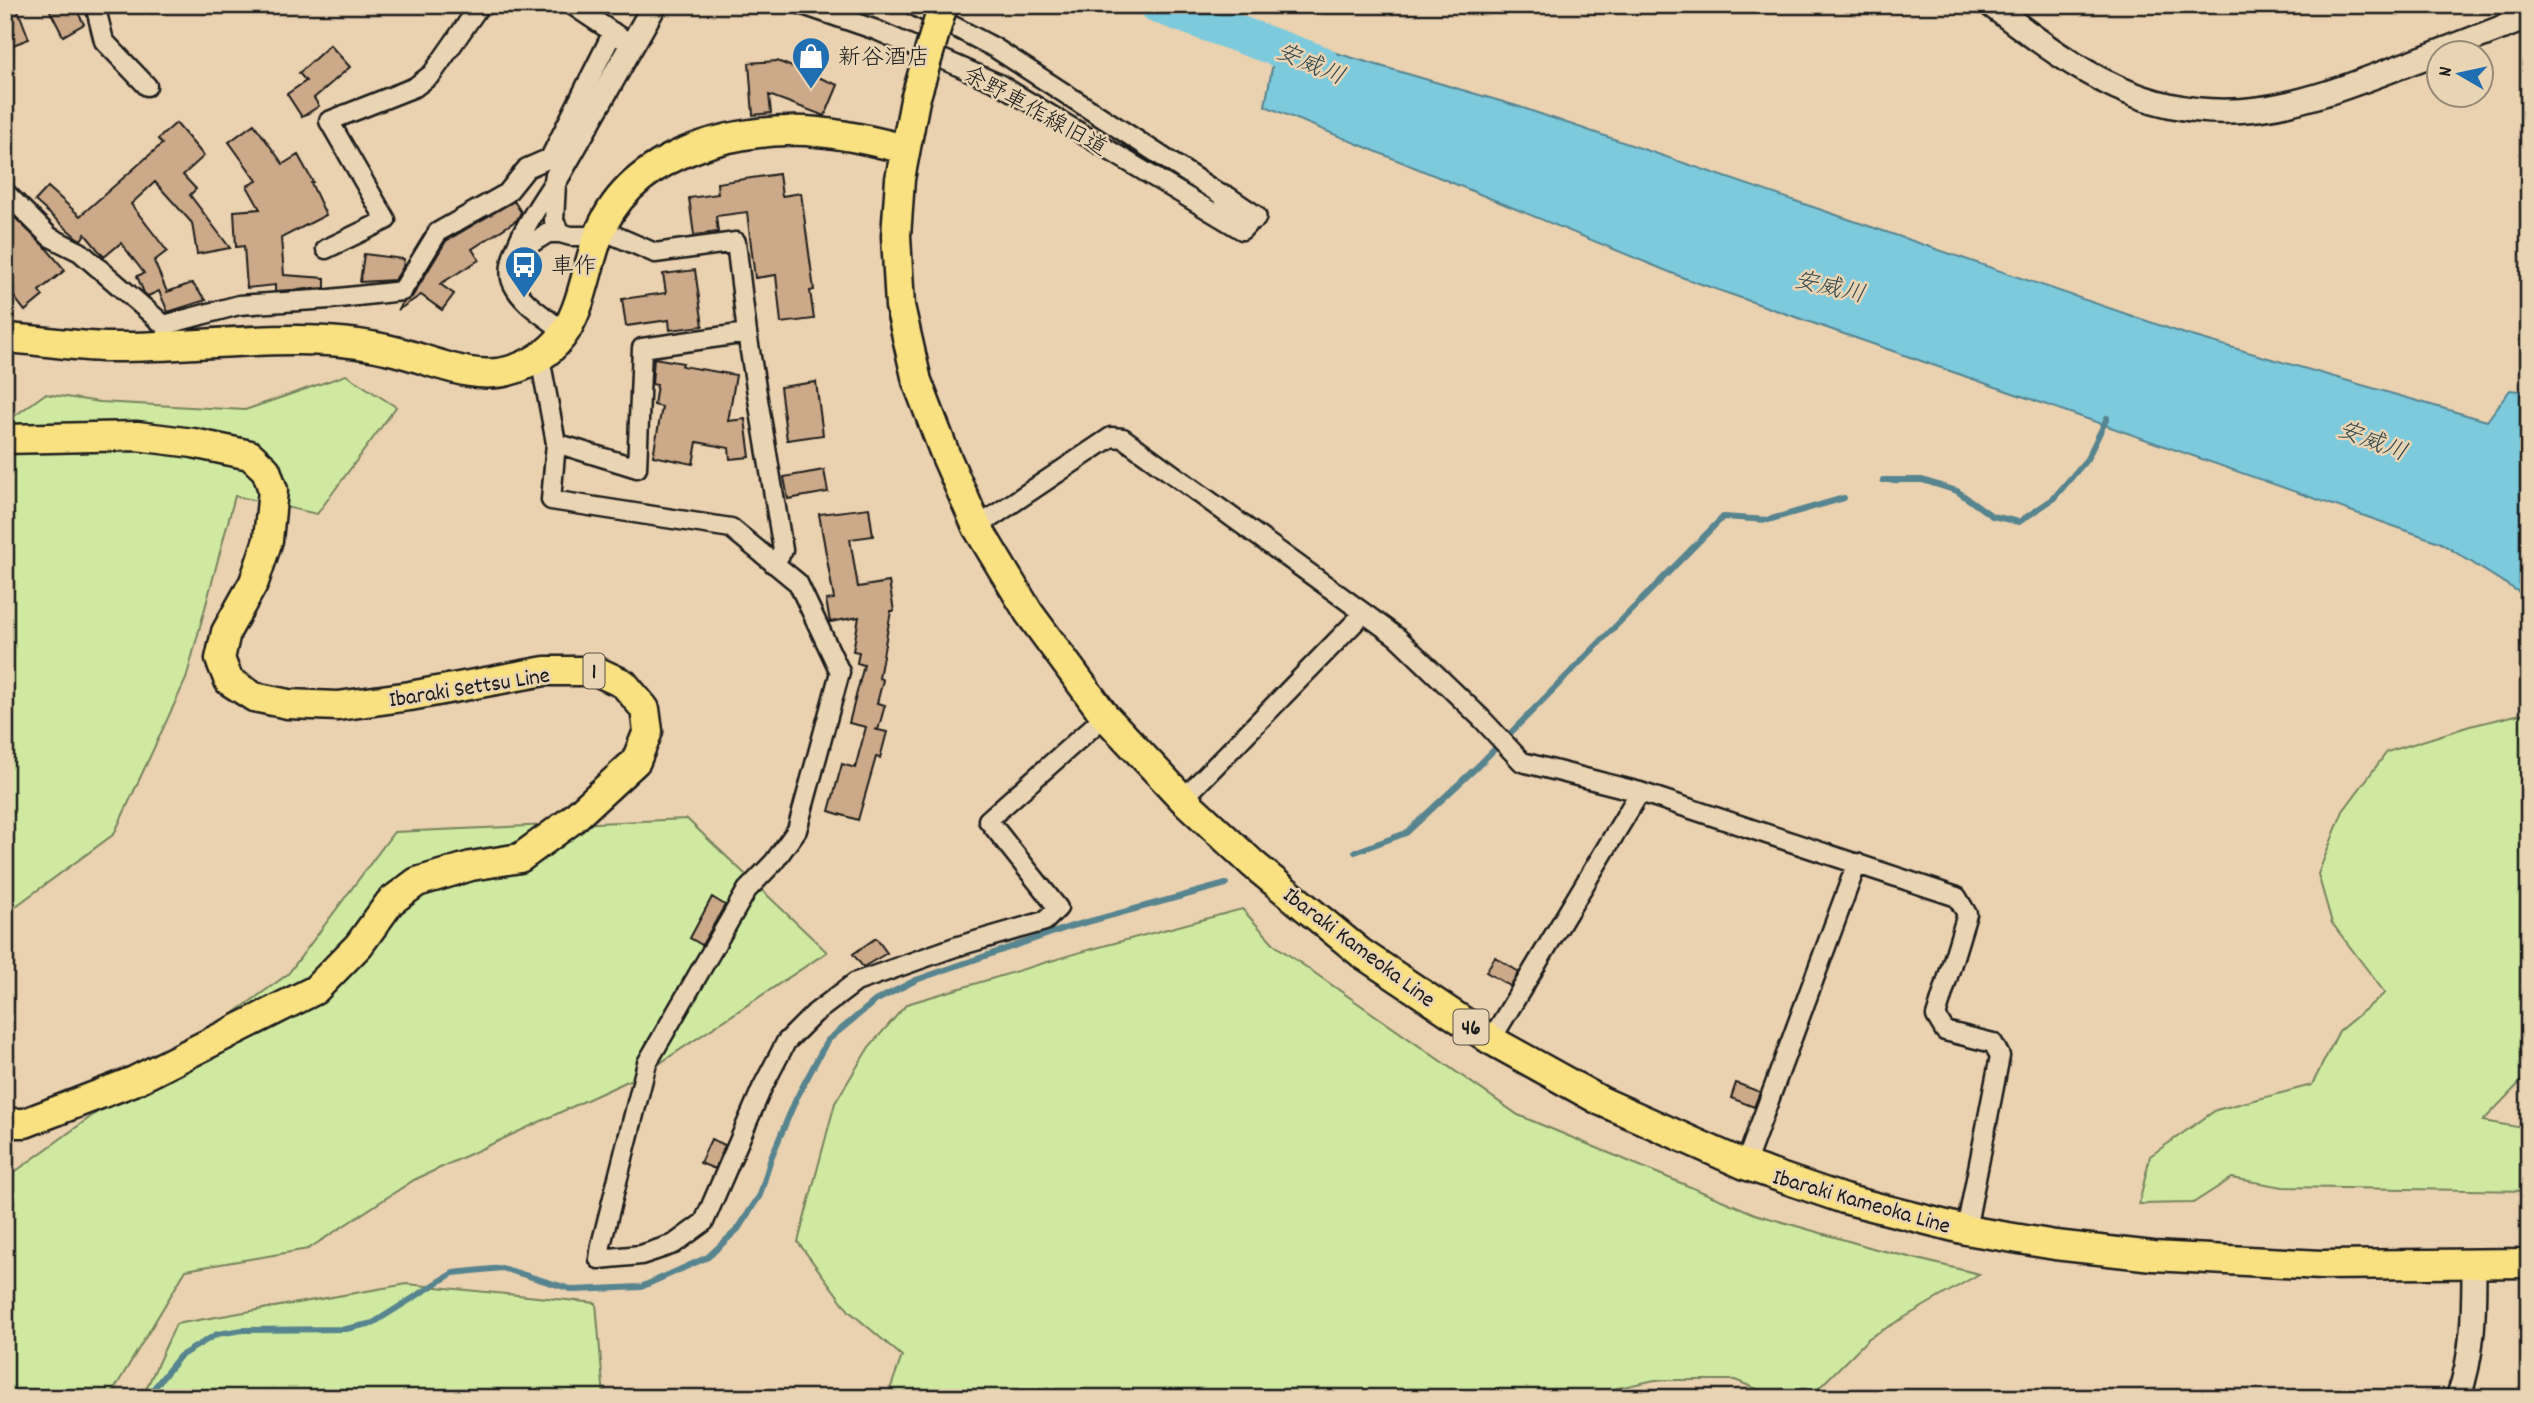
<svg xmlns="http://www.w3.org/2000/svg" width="2534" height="1403" font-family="Dekko,'Klee One',sans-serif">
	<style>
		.green { fill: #cfeaa0; stroke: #76835e; stroke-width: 2 }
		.water { fill: #7dcadc; stroke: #56848f; stroke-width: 2 }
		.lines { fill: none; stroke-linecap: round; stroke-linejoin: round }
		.stream { stroke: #56848f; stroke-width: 6 }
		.river { stroke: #7dcadc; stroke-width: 37 }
		.building { fill: #cca988; stroke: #1c1c1c; stroke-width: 2 }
		.minor-casing { stroke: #1c1c1c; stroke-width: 23 }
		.tertiary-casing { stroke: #1c1c1c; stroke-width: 28 }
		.primary-casing { stroke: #1c1c1c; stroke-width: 33 }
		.minor { stroke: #e9d4b3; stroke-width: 18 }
		.tertiary { stroke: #e9d4b3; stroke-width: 23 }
		.primary { stroke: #f9e181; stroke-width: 28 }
		.primary-bridge-casing { stroke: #1c1c1c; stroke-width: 33; stroke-linecap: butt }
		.primary-bridge { stroke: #f9e181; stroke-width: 28 }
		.labels { text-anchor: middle; stroke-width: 5; stroke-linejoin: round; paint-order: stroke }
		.shield { fill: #e9d4b3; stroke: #5a5349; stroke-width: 2 }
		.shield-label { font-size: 21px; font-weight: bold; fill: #1c1c1c }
		.poi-label { font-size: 23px; fill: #1c1c1c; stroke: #e9d4b3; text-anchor: start }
		.street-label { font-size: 23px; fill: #1c1c1c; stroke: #e9d4b3 }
		.water-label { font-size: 24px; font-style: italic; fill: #34484c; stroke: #e9d4b3 }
	</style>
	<rect width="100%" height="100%" fill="#ead1af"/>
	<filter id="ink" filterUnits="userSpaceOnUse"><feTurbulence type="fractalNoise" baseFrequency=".0143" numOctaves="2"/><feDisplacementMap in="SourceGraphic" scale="14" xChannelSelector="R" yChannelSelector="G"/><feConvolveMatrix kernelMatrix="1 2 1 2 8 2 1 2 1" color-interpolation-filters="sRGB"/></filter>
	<g filter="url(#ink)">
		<path class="green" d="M346 375 396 407 317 514 235 496 186 679 114 834 5 914V423L45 394 100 402 245 410Z
			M2529 712V1073L2483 1121 2529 1129V1191L2283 1187 2232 1178 2193 1203 2139 1204 2150 1156 2216 1110 2312 1085 2339 1031 2385 993 2332 923 2318 874 2343 811 2387 752 2470 726Z
			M687 819 827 952 645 1073 414 1180 308 1249 186 1270 109 1398H5V1179L288 974 394 832Z
			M1242 909 1276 946 1518 1115 1755 1214 1876 1249 1979 1274 1869 1338 1809 1398H1779L1735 1380H1655L1572 1398H887L902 1356 849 1311 798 1242 835 1103 869 1047 907 1004 1081 952Z
			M407 1284 596 1303 604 1398H142L176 1324Z"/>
		<path class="water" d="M1278 36 1517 106 2185 334 2487 421 2510 390 2529 392V596L2522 594 2439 542 1684 278 1265 106Z"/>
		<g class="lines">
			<path class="stream" d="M1883 480H1922L1957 491 1992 516 2019 522 2053 499 2087 459 2107 418
				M1355 852 1406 833 1478 766 1723 517 1768 520 1844 498
				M146 1398 180 1356 217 1334 243 1330 346 1329 373 1323 453 1273 502 1268 574 1290 641 1287 708 1257 738 1229 760 1195 771 1158 796 1099 827 1041 875 1001 916 980 1069 927 1226 884"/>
			<path class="river" d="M1158 5 1321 64"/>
		</g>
		<path class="building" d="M5 5H16L29 39 5 48Z
			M47 5H74L84 24 63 36Z
			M330 45 350 67 314 98 319 106 302 117 287 94 306 81 299 73Z
			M777 61 838 85 825 116 769 95 771 113 753 115 749 63Z
			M176 123 204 156 183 175 196 189 190 195 230 248 197 254 192 223 155 182 131 204 167 251 154 261 167 292 192 283 206 300 168 312 159 291 148 296 144 293 137 276 144 273 121 243 104 257 85 234 81 240 76 237 35 201 48 187 80 216 162 144 158 139Z
			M254 124 283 164 298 155 313 182 311 183 326 215 281 238 284 275 325 278V288L275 291V285L247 288 244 246 236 247 234 211 260 209 247 186 257 181 229 142Z
			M779 174 782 196 801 193 814 290 810 291 814 319 781 323 776 275 755 278 747 212 716 216 718 232 694 235 689 198 718 194 717 183Z
			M514 201 521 212 517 220 472 249 479 260 440 284 454 294 442 310 421 295 398 310 403 302 412 297 446 241Z
			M5 208 46 248 65 270 39 291 43 296 25 311 5 285Z
			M364 254 404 259 403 267 395 280 360 282Z
			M695 270 703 326 670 330 669 320 626 326 622 299 666 293 663 274Z
			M654 358 683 363 682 366 736 375 728 421 745 419 750 457 730 459 729 448 697 442 693 464 653 456 662 407 654 405 657 385 652 384Z
			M816 382 823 435 787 440 780 387Z
			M824 470 828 492 788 499 784 477Z
			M869 508 873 536 850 539 858 587 889 582 894 611H891L879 678 883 680 877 703 885 705 878 730 874 729 887 732 880 758 876 757 858 820 829 811 842 764 855 768 866 727 849 723 864 665 857 663 859 652 853 651 859 617 830 622 826 600 834 599 819 514Z
			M712 897 725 905 702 945 690 938Z
			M876 938 887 953 863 967 853 954Z
			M1495 957 1519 972 1510 986 1486 972Z
			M1736 1083 1760 1092 1754 1107 1731 1098Z
			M711 1139 725 1145 715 1169 700 1163Z"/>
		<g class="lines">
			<g class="minor-casing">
				<path id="minor" d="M95 5 104 41 147 86
					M572 5 623 39
					M803 5 876 30 999 84 1242 230 1254 217
					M913 5 995 48 1226 198
					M557 177C543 200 499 258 513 284 523 305 547 317 564 332
					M556 184 554 221 560 233 571 236H598
					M5 192 50 237 80 252 164 325 239 305 330 299 402 291 438 232 507 193 527 168 550 158 613 32
					M602 230 655 253 736 242 747 333 783 550 774 564
					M326 249 386 220 329 121 415 87 432 74 480 5
					M514 254 548 233H560
					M540 358 556 443 551 500 731 528 798 583 840 672 797 830 774 862 747 890 647 1063 601 1245 599 1259 641 1255 674 1244 704 1222 762 1088 786 1042 815 1013 856 982 955 947 1045 921 1058 908 988 820 1105 716
					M556 443 637 468 642 348 747 333
					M977 527 1111 437 1123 438 1397 637 1482 719 1522 762 1640 792 1957 897 1967 914 1936 1016 1945 1031 1993 1043 2000 1056 1966 1230
					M1183 799 1363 614
					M1491 1040 1640 792
					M1745 1165 1857 863"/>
			</g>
			<g class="tertiary-casing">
				<path id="tertiary" d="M1991 5C2031 35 2070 66 2116 87 2218 134 2301 105 2399 67 2442 51 2486 34 2529 17
					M557 177 653 8
					M1226 198 1254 217
					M2458 1398C2474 1355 2474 1309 2474 1264"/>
			</g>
			<g class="primary-casing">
				<path id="primary" d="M915 100 900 179 896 236 900 306 917 381 945 454 977 527 1029 613 1105 716 1183 799 1254 865 1361 953 1491 1040 1601 1101 1745 1165 1844 1199 1966 1230 2055 1245 2153 1256 2322 1265 2529 1263
					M5 338C39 340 72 346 106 347 196 349 297 329 386 349 427 357 472 384 515 369 581 346 578 293 598 237 627 156 728 128 806 131 840 133 873 141 905 149
					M5 439 137 436 193 443 250 455 266 470 273 490 268 540 254 582 226 632 220 659 229 681 254 697 288 704 338 706 410 696 545 671H596L624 684 645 709 648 731 636 761 572 820 520 858 471 866 417 882 390 902 359 945 315 990 134 1081 25 1123H5"/>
			</g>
			<use href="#minor" class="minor"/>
			<use href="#tertiary" class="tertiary"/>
			<use href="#primary" class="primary"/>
			<g class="primary-bridge-casing">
				<path id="primary-bridge" d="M915 100 943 5"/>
			</g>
			<use href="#primary-bridge" class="primary-bridge"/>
		</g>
	</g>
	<defs>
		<g id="shop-pin" transform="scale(2.0125)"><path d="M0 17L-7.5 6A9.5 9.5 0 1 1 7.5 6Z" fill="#1f6fb2" stroke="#e9d4b3"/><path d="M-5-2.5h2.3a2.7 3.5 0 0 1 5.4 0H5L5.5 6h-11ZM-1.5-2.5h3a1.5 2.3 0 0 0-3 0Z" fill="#fff"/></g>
		<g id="bus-pin" transform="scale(2.0125)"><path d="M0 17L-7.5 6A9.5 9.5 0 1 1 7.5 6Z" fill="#1f6fb2" stroke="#e9d4b3"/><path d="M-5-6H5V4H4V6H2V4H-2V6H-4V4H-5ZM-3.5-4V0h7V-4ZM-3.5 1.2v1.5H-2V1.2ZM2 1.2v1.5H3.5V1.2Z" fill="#fff"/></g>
	</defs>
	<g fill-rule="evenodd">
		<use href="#shop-pin" x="811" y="56"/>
		<use href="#bus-pin" x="524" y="265"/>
	</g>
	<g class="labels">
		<g class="shield">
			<rect x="583.5" y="653.5" width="21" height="35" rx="5"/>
			<rect x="1453.5" y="1009.5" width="35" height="35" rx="5"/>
		</g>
		<g class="shield-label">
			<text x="594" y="678">1</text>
			<text x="1471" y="1034">46</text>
		</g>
		<g class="poi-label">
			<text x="838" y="64">新谷酒店</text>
			<text x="551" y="273">車作</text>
		</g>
		<g class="street-label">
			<text transform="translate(1036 110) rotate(29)" y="8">余野車作線旧道</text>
			<text transform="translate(469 686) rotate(-9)" y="8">Ibaraki Settsu Line</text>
			<text transform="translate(1360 946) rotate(37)" y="8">Ibaraki Kameoka Line</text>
			<text transform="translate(1862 1200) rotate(16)" y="8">Ibaraki Kameoka Line</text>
		</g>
		<g class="water-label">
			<text transform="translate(1311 63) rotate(23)" y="8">安威川</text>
			<text transform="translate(1830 286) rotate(13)" y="8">安威川</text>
			<text transform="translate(2373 440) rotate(21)" y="8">安威川</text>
		</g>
	</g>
	<rect width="2534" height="1403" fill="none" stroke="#e9d4b3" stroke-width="28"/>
	<rect x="14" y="14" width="2506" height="1375" fill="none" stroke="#1c1c1c" stroke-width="2.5" filter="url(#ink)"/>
	<g transform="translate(2460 74) rotate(279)"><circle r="33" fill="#e9d4b3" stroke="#978a77" stroke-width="2"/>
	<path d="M0-5L12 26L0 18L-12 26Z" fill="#1f6fb2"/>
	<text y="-10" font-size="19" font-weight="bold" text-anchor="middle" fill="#1c1c1c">N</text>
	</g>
</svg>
